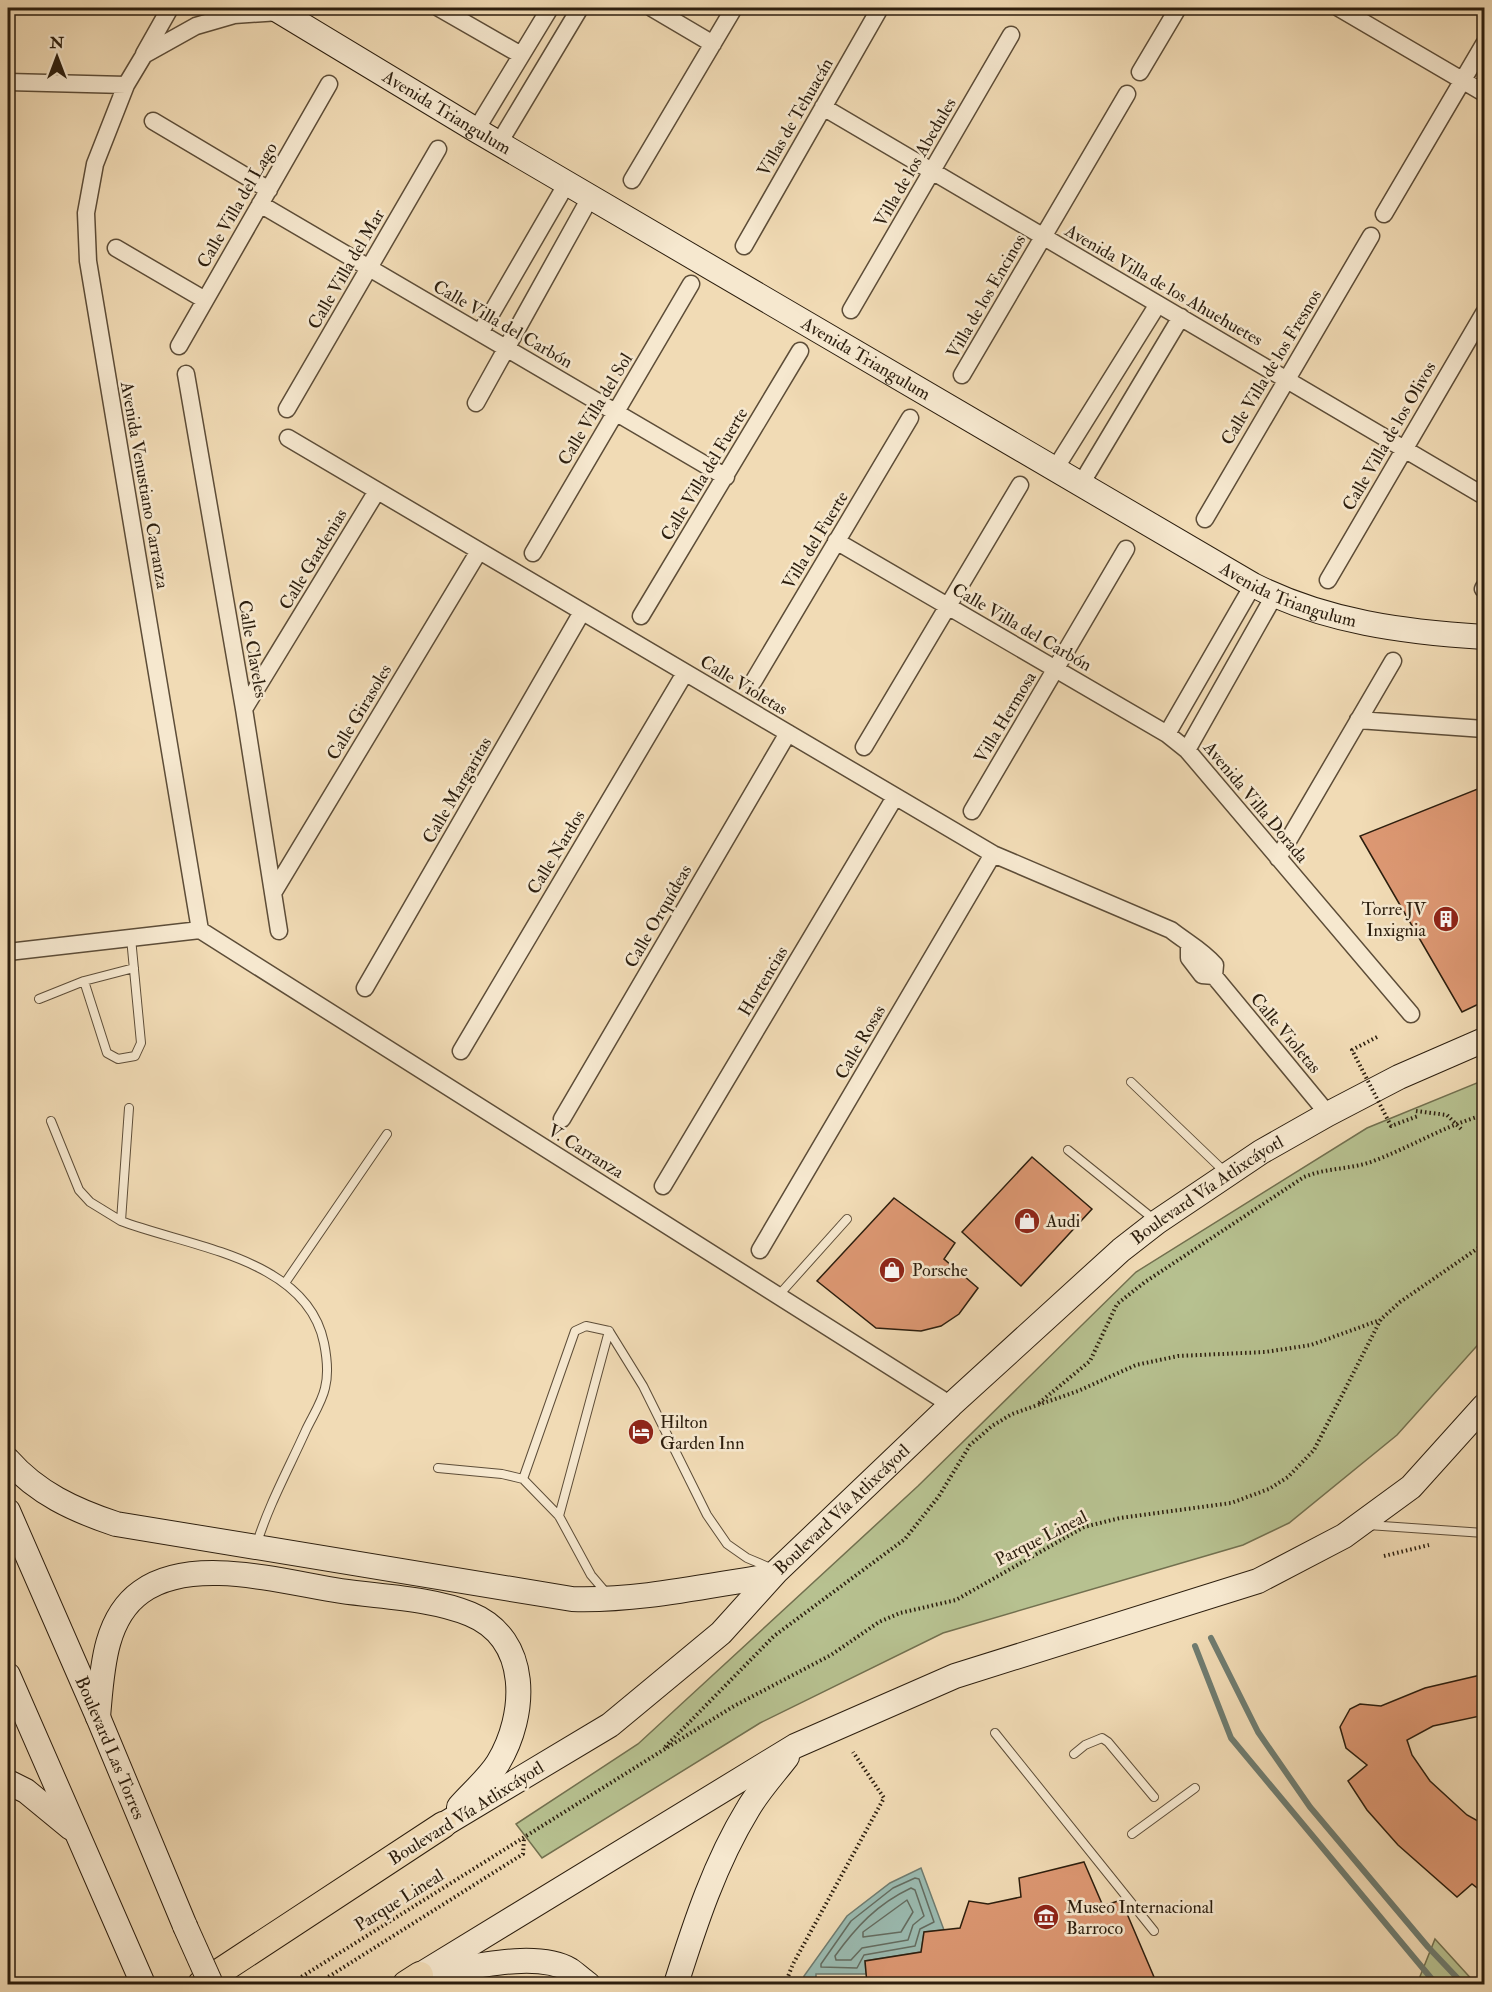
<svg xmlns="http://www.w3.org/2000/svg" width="1492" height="1992" font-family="'IM FELL Double Pica',serif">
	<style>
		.green { fill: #b7c190; stroke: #72704f; stroke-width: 1.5 }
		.water { fill: #9bbbb1; stroke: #6f7c70; stroke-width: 1.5 }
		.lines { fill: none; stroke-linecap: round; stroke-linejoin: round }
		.shore { stroke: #646c60; stroke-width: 1.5 }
		.stream { stroke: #6f7c70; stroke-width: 6 }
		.building { fill: #dd9873; stroke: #2c1e0e; stroke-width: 1.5 }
		.lane-casing { stroke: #5d4d38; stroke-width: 10 }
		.street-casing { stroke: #5d4d38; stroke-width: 19 }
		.secondary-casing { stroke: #2c1e0e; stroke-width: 26 }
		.primary-casing { stroke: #2c1e0e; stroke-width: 28 }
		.path { stroke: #2c1e0e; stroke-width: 4; stroke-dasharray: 1.5 3; stroke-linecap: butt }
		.lane { stroke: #f6e8cf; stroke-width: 8 }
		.street { stroke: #f6e8cf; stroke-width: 16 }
		.secondary { stroke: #f6e8cf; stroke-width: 24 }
		.primary { stroke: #f1dbb5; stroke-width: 26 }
		.secondary-bridge-casing { stroke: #2c1e0e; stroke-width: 26; stroke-linecap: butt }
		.path-bridge { stroke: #2c1e0e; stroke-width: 4; stroke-dasharray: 1.5 3; stroke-linecap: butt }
		.secondary-bridge { stroke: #f6e8cf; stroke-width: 24 }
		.labels { text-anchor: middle; stroke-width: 5; stroke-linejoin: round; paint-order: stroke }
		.street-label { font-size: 18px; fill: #2c1e0e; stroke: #f6e8cf }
		.poi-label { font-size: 18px; fill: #2c1e0e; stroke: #f6e8cf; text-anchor: start }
	</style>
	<rect width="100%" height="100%" fill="#f1dbb5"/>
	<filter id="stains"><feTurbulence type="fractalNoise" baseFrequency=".00333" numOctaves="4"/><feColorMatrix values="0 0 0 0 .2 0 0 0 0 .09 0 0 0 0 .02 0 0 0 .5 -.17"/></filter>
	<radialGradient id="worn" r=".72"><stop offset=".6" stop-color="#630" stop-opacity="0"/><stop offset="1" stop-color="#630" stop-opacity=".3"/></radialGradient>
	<path class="green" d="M1484 1080V1338L1397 1435 1289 1523 1243 1545 943 1633 760 1723 542 1858 516 1824 638 1744 918 1486 1136 1272 1367 1128Z
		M1435 1939 1476 1984H1417Z"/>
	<path class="water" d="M921 1868 944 1930 924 1932 921 1952 865 1961 866 1974H816V1984H802L804 1976 847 1916 890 1883Z"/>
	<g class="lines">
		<path class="shore" d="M915 1878 919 1879 934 1922 920 1929 915 1946 864 1955 857 1968 821 1967V1964L851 1921 893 1888Z
			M911 1888 915 1890 924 1916 913 1925 908 1940 862 1948 851 1960H836L835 1956C856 1927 877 1904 911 1888Z
			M907 1900 913 1912 901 1932 863 1937V1932Z"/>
		<path class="stream" d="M1211 1638 1258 1732 1310 1807 1428 1947 1463 1984
			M1195 1646 1231 1738 1436 1984"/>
	</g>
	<path class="building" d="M1485 786V1001L1462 1012 1360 836Z
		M1032 1157 1092 1209 1021 1286 962 1232Z
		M894 1198 955 1243 944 1259 978 1288 959 1314 941 1326 921 1331 876 1328 817 1281Z
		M1485 1674V1715L1433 1726 1407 1740 1412 1755 1430 1781 1467 1815 1485 1825V1894L1472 1884 1457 1897 1398 1845 1367 1810 1348 1781 1367 1765 1346 1748 1340 1727 1350 1709 1360 1704 1381 1706 1425 1688Z
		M1084 1862 1103 1906 1121 1900 1122 1902 1157 1984H867L865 1961 921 1952 924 1932 960 1928 969 1901 988 1904 1021 1897 1019 1878Z"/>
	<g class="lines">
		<g class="lane-casing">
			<path id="lane" d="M84 981 107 1053 118 1059 135 1056 141 1043 131 938
				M39 999 84 981 134 968
				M1131 1082 1226 1173
				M129 1108 121 1221C189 1247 307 1258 324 1343 327 1358 329 1373 325 1388 322 1402 312 1417 306 1430 289 1468 268 1506 256 1546
				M51 1121 79 1190 90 1202 121 1221
				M1068 1150 1156 1221
				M285 1283 387 1134
				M778 1296 847 1219
				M609 1331 643 1386 707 1515 727 1544 747 1558 773 1569
				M438 1468 502 1474 523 1479 559 1516 591 1575 608 1595
				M523 1479 575 1331 586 1326 609 1331 559 1516
				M1368 1525 1484 1533
				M995 1733 1154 1931
				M1074 1754 1085 1745 1102 1738 1108 1742 1154 1797
				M1132 1834 1195 1788"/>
		</g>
		<g class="street-casing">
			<path id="street" d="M439 8 521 55
				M652 8 713 44
				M1339 8 1484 93
				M144 54 170 8
				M1140 72 1178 8
				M8 82 126 85
				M823 107 1484 496
				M153 121 269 190
				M476 130 550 8
				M499 143 580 8
				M632 180 734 8
				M260 204 726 477
				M1384 214 1484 44
				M744 246 880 8
				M116 248 205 300
				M851 310 1011 35
				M480 333 567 183
				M179 346 329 84
				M186 374 244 709 279 931
				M962 375 1127 94
				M476 403 591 196
				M287 409 438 149
				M288 438 993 854 1171 930C1186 942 1202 950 1215 965L1214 976
				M1055 469 1158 304
				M1081 484 1181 317
				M1205 519 1371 236
				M836 541 1167 734 1187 750 1411 1014
				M533 553 691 284
				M1328 580 1484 313
				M1483 589 1484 587
				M641 616 800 351
				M753 682 910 418
				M244 709 377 491
				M1358 720 1484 729
				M1167 734 1253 585
				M864 747 1020 485
				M1187 750 1274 596
				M972 811 1126 549
				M1278 858 1393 661
				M273 893 479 551
				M200 930 88 261 86 213 95 164 126 85 144 55 196 26 234 15 280 12
				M200 930 951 1405
				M1189 946V958L1202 975 1214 976 1328 1114
				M8 952 200 930
				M365 988 582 612
				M461 1051 685 673
				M562 1119 788 733
				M663 1186 895 797
				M760 1250 993 854"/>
		</g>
		<g class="secondary-casing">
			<g id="secondary">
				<path id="s1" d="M274 8 476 130 1253 585C1326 622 1404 632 1484 637"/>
				<path d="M8 1460C37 1493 74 1510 116 1524L572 1599C640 1601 704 1586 771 1576"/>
				<path id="s2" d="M8 1511 98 1717 185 1926"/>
				<path d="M8 1675 143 1984"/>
				<path d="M98 1717C102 1674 103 1619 141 1592 192 1555 282 1582 341 1591 382 1597 431 1598 470 1614 531 1639 527 1715 498 1763 488 1779 471 1793 459 1807"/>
				<path d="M8 1782 26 1791 71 1828"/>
				<path id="s3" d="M443 1825 610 1725 721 1633 777 1571 951 1405 1121 1250 1157 1222 1261 1152 1328 1114 1399 1077 1484 1040"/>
				<path d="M431 1974C469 1968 536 1950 570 1970 576 1974 582 1980 588 1984"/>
				<path d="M420 1975 795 1746 955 1676 1258 1581 1344 1536 1411 1487 1484 1406"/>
				<path d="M676 1984C695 1924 715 1863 748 1809 759 1790 774 1774 787 1757"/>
			</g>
		</g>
		<g class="primary-casing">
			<path id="primary" d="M201 1984 443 1825
				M406 1984 420 1975"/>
		</g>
		<path class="path" d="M1416 1111 1447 1115 1463 1131
			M1039 1403 1090 1361 1117 1304 1145 1282 1304 1177C1328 1167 1352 1170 1376 1160 1413 1146 1446 1125 1484 1115
			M1384 1556 1429 1545
			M665 1747 774 1636 905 1539 939 1496 970 1445 992 1426 1012 1414 1078 1391 1136 1365 1178 1356 1265 1352 1311 1345 1380 1320
			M290 1984 660 1752 734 1706 831 1655 879 1622 900 1613 956 1600 1084 1527 1120 1518 1231 1503 1269 1489 1288 1477 1314 1450 1381 1319 1400 1302 1484 1244
			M317 1984 523 1854 524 1838
			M785 1984 793 1964 884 1798 853 1752"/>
		<use href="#lane" class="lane"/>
		<use href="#street" class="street"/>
		<use href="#secondary" class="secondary"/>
		<use href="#primary" class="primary"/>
		<g class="secondary-bridge-casing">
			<path id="secondary-bridge" d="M185 1926 211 1984"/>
		</g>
		<path class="path-bridge" d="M1377 1037 1352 1050 1391 1126 1418 1116"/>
		<use href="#secondary-bridge" class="secondary-bridge"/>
	</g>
	<defs>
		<g id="building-disc" transform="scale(1.35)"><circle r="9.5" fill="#8f2418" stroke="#f6e8cf"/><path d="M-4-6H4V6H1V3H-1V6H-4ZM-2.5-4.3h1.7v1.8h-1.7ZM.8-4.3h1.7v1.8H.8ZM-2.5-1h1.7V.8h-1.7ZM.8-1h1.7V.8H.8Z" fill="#fff"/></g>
		<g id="shop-disc" transform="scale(1.35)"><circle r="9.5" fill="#8f2418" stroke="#f6e8cf"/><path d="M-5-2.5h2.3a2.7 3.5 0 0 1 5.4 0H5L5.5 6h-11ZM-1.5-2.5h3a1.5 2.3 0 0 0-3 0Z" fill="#fff"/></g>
		<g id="hotel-disc" transform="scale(1.35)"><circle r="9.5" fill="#8f2418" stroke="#f6e8cf"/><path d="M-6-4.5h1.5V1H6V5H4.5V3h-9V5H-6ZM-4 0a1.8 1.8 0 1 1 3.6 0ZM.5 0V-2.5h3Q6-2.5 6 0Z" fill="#fff"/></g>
		<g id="museum-disc" transform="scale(1.35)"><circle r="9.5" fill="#8f2418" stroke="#f6e8cf"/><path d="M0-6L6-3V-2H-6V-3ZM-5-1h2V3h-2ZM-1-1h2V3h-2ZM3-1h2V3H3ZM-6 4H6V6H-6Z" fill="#fff"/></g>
	</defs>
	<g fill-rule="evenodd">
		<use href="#building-disc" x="1446" y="919"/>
		<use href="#shop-disc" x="1027" y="1221"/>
		<use href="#shop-disc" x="892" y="1270"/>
		<use href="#hotel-disc" x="641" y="1432"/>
		<use href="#museum-disc" x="1046" y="1917"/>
	</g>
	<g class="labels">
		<g class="street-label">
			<text dy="6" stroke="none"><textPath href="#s1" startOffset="202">Avenida Triangulum</textPath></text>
			<text transform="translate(795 117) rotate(-60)" y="6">Villas de Tehuacán</text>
			<text transform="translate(915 162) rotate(-60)" y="6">Villa de los Abedules</text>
			<text transform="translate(237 205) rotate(-60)" y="6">Calle Villa del Lago</text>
			<text transform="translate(346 269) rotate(-60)" y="6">Calle Villa del Mar</text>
			<text transform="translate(1164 285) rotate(30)" y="6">Avenida Villa de los Ahuehuetes</text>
			<text transform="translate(986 296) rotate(-60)" y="6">Villa de los Encinos</text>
			<text transform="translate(503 324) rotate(30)" y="6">Calle Villa del Carbón</text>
			<text dy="6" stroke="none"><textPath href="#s1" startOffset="688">Avenida Triangulum</textPath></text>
			<text transform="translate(1271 367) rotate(-59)" y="6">Calle Villa de los Fresnos</text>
			<text transform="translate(595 409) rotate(-59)" y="6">Calle Villa del Sol</text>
			<text transform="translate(1389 436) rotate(-60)" y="6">Calle Villa de los Olivos</text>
			<text transform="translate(704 474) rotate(-59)" y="6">Calle Villa del Fuerte</text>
			<text transform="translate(145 485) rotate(80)" y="6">Avenida Venustiano Carranza</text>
			<text transform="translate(815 540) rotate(-59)" y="6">Villa del Fuerte</text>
			<text transform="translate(313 559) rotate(-59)" y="6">Calle Gardenias</text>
			<text dy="6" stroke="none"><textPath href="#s1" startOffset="1173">Avenida Triangulum</textPath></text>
			<text transform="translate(1022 627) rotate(30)" y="6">Calle Villa del Carbón</text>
			<text transform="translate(253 649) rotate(80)" y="6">Calle Claveles</text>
			<text transform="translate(744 685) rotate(31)" y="6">Calle Violetas</text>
			<text transform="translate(359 712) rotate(-59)" y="6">Calle Girasoles</text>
			<text transform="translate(1005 717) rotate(-59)" y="6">Villa Hermosa</text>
			<text transform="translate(457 790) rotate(-60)" y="6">Calle Margaritas</text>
			<text transform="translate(1256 802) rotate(50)" y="6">Avenida Villa Dorada</text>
			<text transform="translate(556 852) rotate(-59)" y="6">Calle Nardos</text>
			<text transform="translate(658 916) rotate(-60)" y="6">Calle Orquídeas</text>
			<text transform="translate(763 981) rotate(-59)" y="6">Hortencias</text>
			<text transform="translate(1286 1033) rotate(50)" y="6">Calle Violetas</text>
			<text transform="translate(860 1042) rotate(-60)" y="6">Calle Rosas</text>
			<text transform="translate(586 1151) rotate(32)" y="6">V. Carranza</text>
			<text dy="6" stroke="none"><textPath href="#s3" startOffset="998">Boulevard Vía Atlixcáyotl</textPath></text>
			<text dy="6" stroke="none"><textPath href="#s3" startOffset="512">Boulevard Vía Atlixcáyotl</textPath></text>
			<text transform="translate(1041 1538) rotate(-27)" y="6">Parque Lineal</text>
			<text dy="6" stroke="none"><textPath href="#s2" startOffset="258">Boulevard Las Torres</textPath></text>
			<text transform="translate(466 1813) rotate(-32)" y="6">Boulevard Vía Atlixcáyotl</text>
			<text transform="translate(399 1900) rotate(-32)" y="6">Parque Lineal</text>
		</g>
		<g class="poi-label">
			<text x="1426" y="915" text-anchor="end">Torre JV<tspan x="1426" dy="21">Inxignia</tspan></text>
			<text x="1046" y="1227">Audi</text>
			<text x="912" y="1276">Porsche</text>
			<text x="660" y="1428">Hilton<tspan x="660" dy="21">Garden Inn</tspan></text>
			<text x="1066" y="1913">Museo Internacional<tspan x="1066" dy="21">Barroco</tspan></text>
		</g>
	</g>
	<rect width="1492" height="1992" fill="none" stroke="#f1dbb5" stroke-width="30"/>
	<rect x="9" y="9" width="1474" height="1974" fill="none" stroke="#2c1e0e" stroke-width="3"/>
	<rect x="15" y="15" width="1462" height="1962" fill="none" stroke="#2c1e0e" stroke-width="1.5"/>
	<g transform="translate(57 57)" stroke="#f6e8cf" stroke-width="4.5" paint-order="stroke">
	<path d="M0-4.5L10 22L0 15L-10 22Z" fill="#2c1e0e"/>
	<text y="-9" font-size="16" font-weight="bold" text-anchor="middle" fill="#2c1e0e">N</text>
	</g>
	<rect width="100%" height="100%" filter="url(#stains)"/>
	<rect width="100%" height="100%" fill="url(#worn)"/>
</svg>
